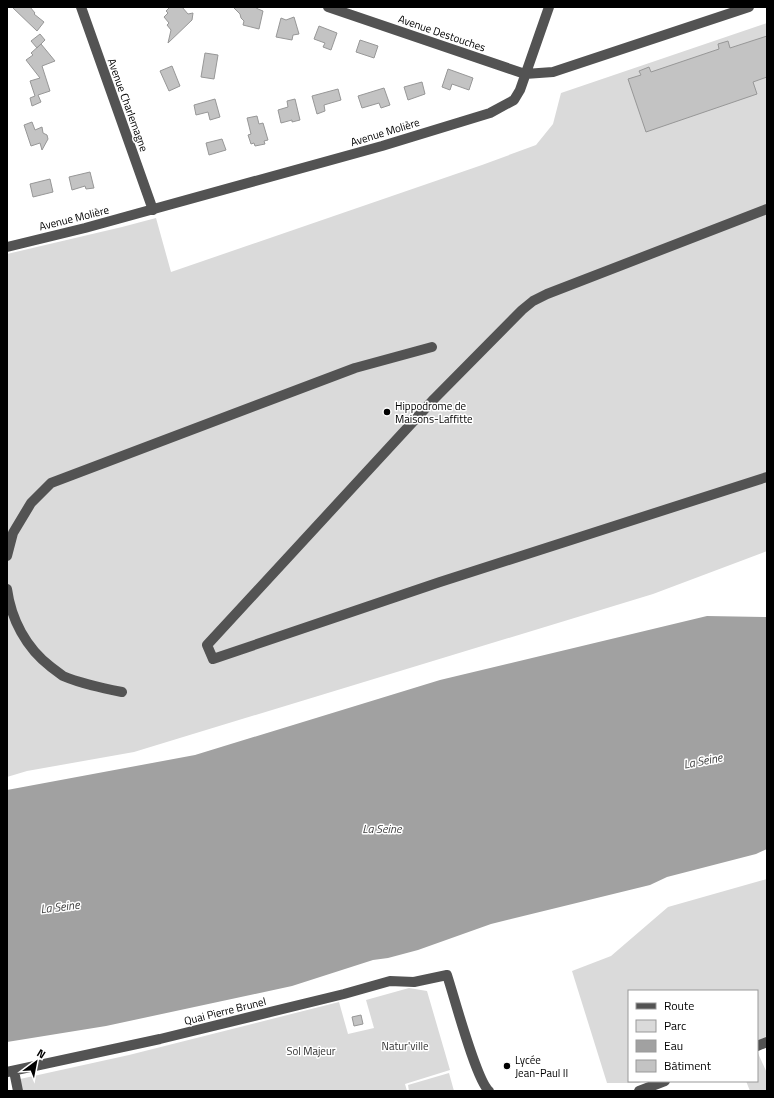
<svg xmlns="http://www.w3.org/2000/svg" width="774" height="1098" font-family="'Titillium Web',sans-serif">
	<style>
		.green { fill: #dadada }
		.water { fill: #a1a1a1 }
		.building { fill: #c3c3c3; stroke: #979797 }
		.lines { fill: none; stroke-linecap: round; stroke-linejoin: round }
		.minor { stroke: #535353; stroke-width: 10 }
		.poi-dot { fill: #000; stroke: #fff; stroke-width: 1.5 }
		.labels { text-anchor: middle; stroke-width: 3; stroke-linejoin: round; paint-order: stroke }
		.street-label { font-size: 11px; fill: #000; stroke: #fff }
		.poi-label { font-size: 11px; fill: #000; stroke: #fff; text-anchor: start }
		.park-label { font-size: 11px; fill: #313131; stroke: #fff }
		.water-label { font-size: 12px; font-style: italic; fill: #424242; stroke: #fff }
	</style>
	<rect width="100%" height="100%" fill="#fff"/>
	<path class="green" d="M767 23V551L653 594 134 752 27 771 7 777V254L122 227 156 218 171 272 482 165 536 145 553 124 561 93Z
		M767 879V1036L757 1041V991H629V1081H645L638 1083H607L572 971 611 956 668 907Z
		M409 988 427 991 450 1070 405 1084 407 1091H22L20 1079 129 1055 339 1002 348 1034 374 1028 366 1000Z
		M757 1051 767 1073V1091H750L746 1081H757Z
		M449 1073 454 1091H409L408 1085Z"/>
	<path class="water" d="M707 616 767 617V849L756 854 667 877 650 885 491 924 418 950 388 958 373 960 292 986 106 1026 7 1042V790L195 755 440 680Z"/>
	<path class="building" d="M12 7H30L35 13 34 14 44 22 37 31Z
		M170 7H182L188 14 193 13 192 20 168 43 171 30 167 25 169 23 164 17 168 13 166 11Z
		M233 7H255L258 9 263 11 259 29 243 25 244 21 241 18 240 14Z
		M294 17 299 34 293 35 292 40 276 37 281 18 286 20Z
		M319 26 337 33 331 50 323 47 325 43 314 39Z
		M40 34 45 40 37 48 31 41Z
		M767 36V77L753 82 757 94 646 132 628 79 641 75 639 71 649 67 651 72 719 49 718 44 728 41 730 48Z
		M360 40 378 46 374 58 356 52Z
		M41 44 55 61 42 66 50 91 38 95 41 102 32 106 30 98 35 96 30 81 40 78 26 60 33 55 31 53Z
		M205 53 218 55 214 79 201 77Z
		M172 66 180 86 169 91 160 71Z
		M448 69 473 78 469 90 452 84 450 90 442 87Z
		M422 82 425 94 408 100 404 87Z
		M384 88 390 105 381 108 379 103 362 108 358 96Z
		M338 89 341 100 324 105 325 111 317 114 312 96Z
		M215 99 220 117 210 120 208 112 196 115 194 105Z
		M295 99 300 120 292 122V120L281 123 278 110 288 107 287 101Z
		M257 116 259 124 263 123 268 140 264 141 265 144 255 146 254 143 251 144 248 135 251 134 247 118Z
		M32 122 35 130 42 127 43 133 47 135 48 139 42 150 40 143 31 146 24 125Z
		M222 139 226 150 209 155 206 143Z
		M90 172 94 188 86 189 85 186 72 190 69 177Z
		M50 179 53 192 33 197 30 184Z
		M361 1015 363 1024 354 1026 352 1017Z"/>
	<g class="lines">
		<path class="minor" d="M81 7 153 210
			M328 7 525 74 553 72 749 7
			M767 209 547 294 533 301 522 310 434 399 207 645 213 659 440 582 767 477
			M7 247 85 228 382 146 490 113 514 100 520 90 549 7
			M7 556 13 533 31 503 51 483 355 368 432 347
			M7 589C11 619 26 648 51 667 55 670 59 673 63 676 82 684 102 688 122 692
			M757 1046 767 1042
			M14 1071 18 1091
			M7 1072 160 1039 344 994 390 981 414 982 447 975C454 996 476 1080 489 1091
			M639 1091 665 1081"/>
	</g>
	<g class="poi-dot">
		<circle cx="387" cy="412" r="4"/>
		<circle cx="507" cy="1066" r="4"/>
	</g>
	<g class="labels">
		<g class="street-label">
			<text transform="translate(442 33) rotate(19)" y="4">Avenue Destouches</text>
			<text transform="translate(128 105) rotate(70)" y="4">Avenue Charlemagne</text>
			<text transform="translate(385 132) rotate(-17)" y="4">Avenue Molière</text>
			<text transform="translate(74 218) rotate(-14)" y="4">Avenue Molière</text>
			<text transform="translate(225 1011) rotate(-14)" y="4">Quai Pierre Brunel</text>
		</g>
		<g class="poi-label">
			<text x="395" y="410">Hippodrome de<tspan x="395" dy="13">Maisons-Laffitte</tspan></text>
			<text x="515" y="1064">Lycée<tspan x="515" dy="13">Jean-Paul II</tspan></text>
		</g>
		<g class="park-label">
			<text x="405" y="1050">Natur'ville</text>
			<text x="311" y="1055">Sol Majeur</text>
		</g>
		<g class="water-label">
			<text transform="translate(703 761) rotate(-11)" y="4">La Seine</text>
			<text x="382" y="833">La Seine</text>
			<text transform="translate(60 907) rotate(-7)" y="4">La Seine</text>
		</g>
	</g>
	<rect width="774" height="1098" fill="none" stroke="#000000" stroke-width="16"/>
	<rect x="628" y="990" width="130" height="92" fill="#ffffff" stroke="#999999"/>
	<rect x="636" y="1003" width="20" height="6" fill="#535353" stroke="#999999"/>
	<text x="664" y="1010" font-size="12" fill="#000000">Route</text>
	<rect x="636" y="1020" width="20" height="12" fill="#dadada" stroke="#999999"/>
	<text x="664" y="1030" font-size="12" fill="#000000">Parc</text>
	<rect x="636" y="1040" width="20" height="12" fill="#a1a1a1" stroke="#999999"/>
	<text x="664" y="1050" font-size="12" fill="#000000">Eau</text>
	<rect x="636" y="1060" width="20" height="12" fill="#c3c3c3" stroke="#999999"/>
	<text x="664" y="1070" font-size="12" fill="#000000">Bâtiment</text>
	<g transform="translate(36 1062) rotate(32)" stroke="#ffffff" stroke-width="3" paint-order="stroke">
	<path d="M0-3L7 15L0 10L-7 15Z" fill="#000000"/>
	<text y="-6" font-size="11" font-weight="bold" text-anchor="middle" fill="#000000">N</text>
	</g>
</svg>
